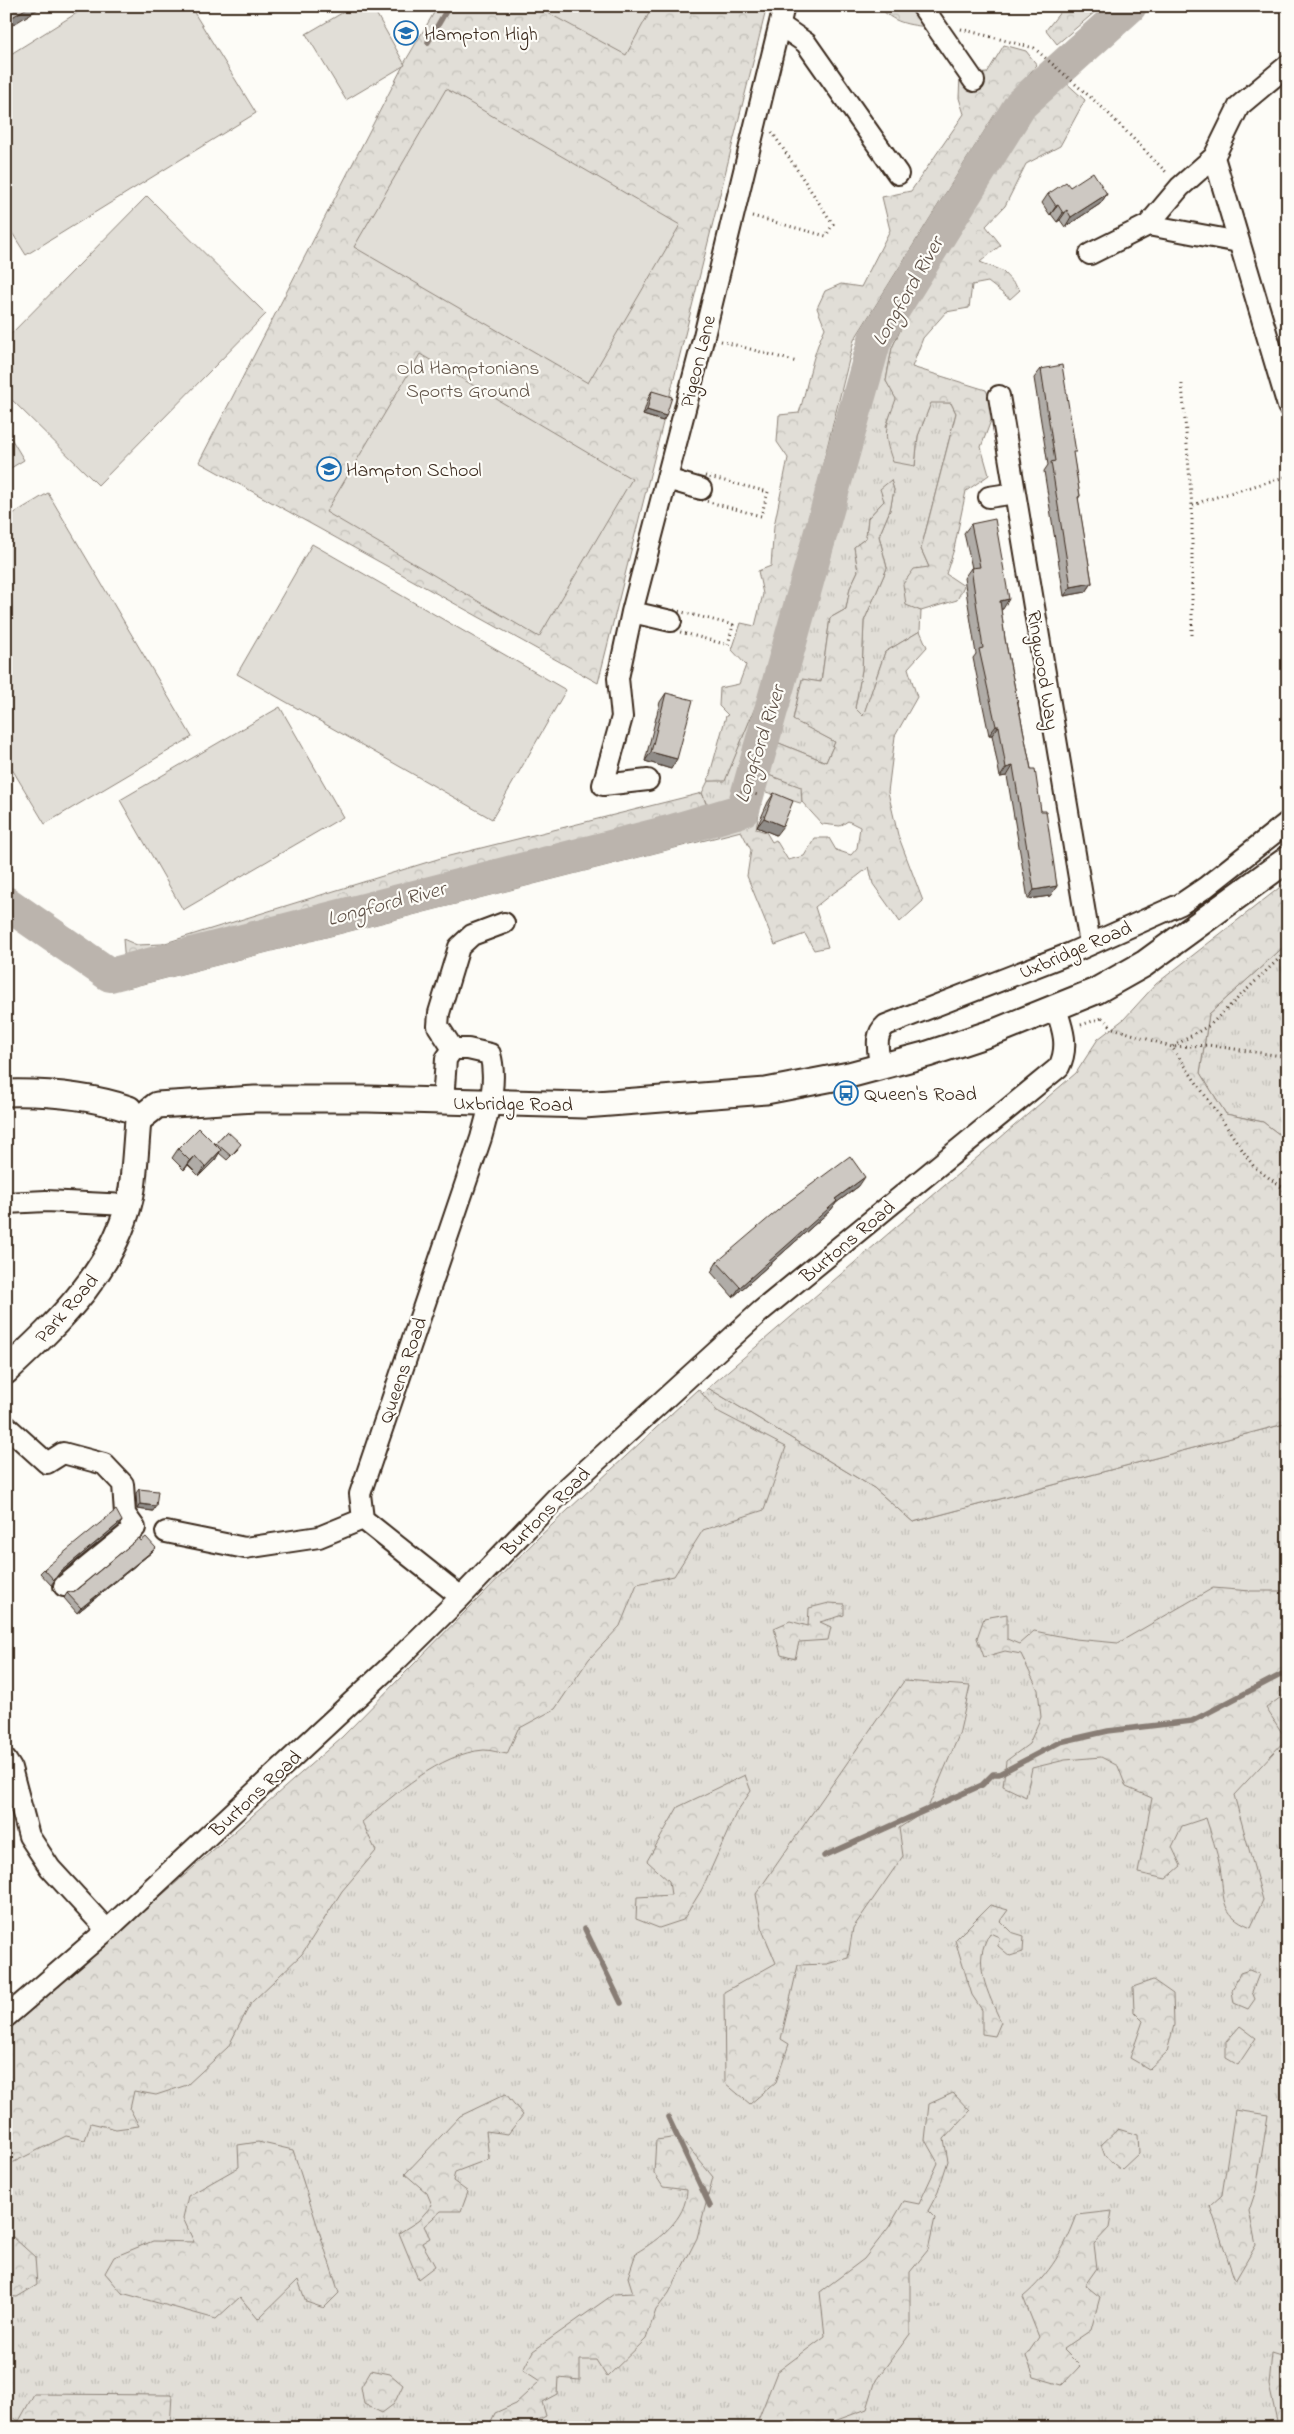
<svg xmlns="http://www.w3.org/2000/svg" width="1294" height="2434" font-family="'Indie Flower',sans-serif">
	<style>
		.grass { fill: url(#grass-tufts); stroke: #8e847a }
		.forest { fill: url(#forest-crowns); stroke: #8e847a }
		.garden { fill: #e1ded7; stroke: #8e847a }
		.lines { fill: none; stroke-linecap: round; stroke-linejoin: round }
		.stream { stroke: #887d74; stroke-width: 5.5 }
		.river { stroke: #bbb4ad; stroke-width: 34 }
		.minor-casing { stroke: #3b2a1e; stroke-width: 24 }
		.major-casing { stroke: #3b2a1e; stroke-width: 29 }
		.path { stroke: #3b2a1e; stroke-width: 3; stroke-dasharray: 1 4; stroke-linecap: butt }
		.minor { stroke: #fdfcf7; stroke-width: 20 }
		.major { stroke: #fdfcf7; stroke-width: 25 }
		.wall { fill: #b0aca7; stroke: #3b2a1e }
		.shaded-wall { fill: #908c88; stroke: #3b2a1e }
		.building { fill: #cdc8c2; stroke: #3b2a1e }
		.labels { text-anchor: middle; stroke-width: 4.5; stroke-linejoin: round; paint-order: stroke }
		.poi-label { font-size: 20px; fill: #3b2a1e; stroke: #fdfcf7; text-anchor: start }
		.street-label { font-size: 20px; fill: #3b2a1e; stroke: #fdfcf7 }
		.park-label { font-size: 20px; fill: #64574c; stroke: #fdfcf7 }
		.water-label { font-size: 21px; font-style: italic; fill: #615349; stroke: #fdfcf7 }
	</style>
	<defs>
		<pattern id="grass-tufts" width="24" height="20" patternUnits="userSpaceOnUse" patternTransform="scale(1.25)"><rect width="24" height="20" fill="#e1ded7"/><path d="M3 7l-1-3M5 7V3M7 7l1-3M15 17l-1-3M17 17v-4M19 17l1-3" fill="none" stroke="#c2bfb8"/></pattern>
		<pattern id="forest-crowns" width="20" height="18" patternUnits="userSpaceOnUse" patternTransform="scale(1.25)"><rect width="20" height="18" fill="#e1ded7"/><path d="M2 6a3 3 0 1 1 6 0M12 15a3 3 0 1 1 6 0" fill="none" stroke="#c2bfb8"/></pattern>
	</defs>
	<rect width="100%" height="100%" fill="#fdfcf7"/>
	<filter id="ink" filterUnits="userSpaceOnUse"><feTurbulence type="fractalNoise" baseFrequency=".02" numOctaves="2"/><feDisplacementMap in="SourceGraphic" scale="10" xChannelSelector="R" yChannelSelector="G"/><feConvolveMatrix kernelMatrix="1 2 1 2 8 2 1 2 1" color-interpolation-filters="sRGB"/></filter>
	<g filter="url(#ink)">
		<path class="grass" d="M957 225 911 307 892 348 886 381 897 399 886 426 915 466 918 436 931 402 951 403 956 413 921 549 929 567 906 604 921 611 920 631 885 652 863 717 855 708 862 670 864 621 887 568 879 536 890 510 894 490 891 481 884 501 868 518 866 538 854 547 858 571 850 588 846 609 830 618 821 682 802 680 793 719 835 742 826 762 774 741 783 719 879 348Z
			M773 663 738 805 711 815 702 793 708 781 725 780Z
			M766 774 802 787V802L800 803 760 790Z
			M1288 943V1141L1263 1122 1226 1114 1200 1073 1209 1014Z
			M708 1388 874 1488 913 1522 1288 1423V2428H6V2057L366 1737Z"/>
		<path class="forest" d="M438 6H767L598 683 199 462 406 60Z
			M879 6H938L929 27C909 25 892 23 879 6Z
			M1065 6H1102L1057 44 1046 30Z
			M1004 45 1026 51 1037 65 995 114 854 340 773 663 725 781H708L726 716 728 715 719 706 720 688 739 684 746 665 732 650 741 623 755 626 763 594 758 571 771 566 774 526 788 458 777 442 779 415 799 413C808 385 812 354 825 328L817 308 825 291 841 284 861 287 890 230 882 197 911 191 964 114 959 98 960 75 987 73Z
			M1062 79 1085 100 1060 146 1026 164 1005 206 986 226 1001 245 980 262 1002 271 1020 290 1010 299 988 282 972 285 969 308 946 312 923 338 912 367 986 390 995 410 981 447 989 475 966 491 954 549 946 574 964 586 957 600 921 611 906 605 903 584 914 569 929 567 921 549 956 413 951 403H931L918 436 915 466 893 462C882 433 886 427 896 399L886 381 892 348 911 307 957 225 1015 126Z
			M891 480 894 490 890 510 879 536 887 568 864 621 862 670 855 708 863 716 885 652 920 631 927 647 908 668 917 697 895 736 888 792 898 835 923 901 900 922 873 884 869 867C852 882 832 892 815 907L828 947 814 950 805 934 775 945 747 876 751 850 741 831 127 988 123 939 137 945 162 944 441 858 702 793 714 825 750 811 759 814 756 829 766 832 772 842 776 840 788 860 804 856 815 838H829L836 850 851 855 857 848 860 827 848 821 840 826 822 824 802 802 801 787 766 774 774 741 826 762 835 742 793 720 802 679 821 682 830 618 846 609 850 588 858 571 854 547 866 538 868 518 884 501 880 489Z
			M1288 881V943L1209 1014 1200 1073 1226 1114 1263 1122 1288 1141V1423L913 1522 874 1488 708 1388 1076 1073 1098 1039 1124 1019 1156 984Z
			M698 1389 717 1411 786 1447 764 1510 703 1530 674 1576 637 1584 620 1626 589 1659 555 1709 518 1729 507 1754C500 1753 492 1750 484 1750 440 1753 394 1795 362 1822L376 1851 342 1891 302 1954 251 2003 228 2047 187 2085 156 2095 134 2091 130 2109 139 2126 116 2129 91 2123 85 2140 66 2136 6 2166V2032L342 1737 539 1537Z
			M1213 1588 1251 1591H1288V1692L1266 1708 1286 1739 1234 1795 1263 1900 1251 1927C1218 1914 1225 1897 1220 1867 1217 1851 1211 1834 1206 1818L1182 1826 1172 1847 1181 1866 1166 1879 1138 1873 1152 1798 1126 1787 1118 1766 1101 1757 1065 1760 1032 1768 1026 1797 1003 1786 1006 1761 1029 1744 1041 1717 1038 1690 1021 1654 1005 1651 984 1657 977 1638 984 1618 1007 1614V1639L1019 1644 1034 1631 1075 1639 1118 1643Z
			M829 1603 844 1604V1615L820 1622 831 1627 828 1640 799 1642 795 1659 781 1655 774 1628 790 1621 808 1626 809 1608Z
			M904 1681 970 1686 959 1735 927 1810 899 1828 903 1856 853 1928 848 1958 827 1964 798 1965 781 2039 789 2044 776 2082 750 2104 725 2083 724 1992 776 1963 763 1932 756 1894Z
			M745 1775 751 1791 736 1813 702 1889 683 1920 659 1928 636 1919 637 1897 671 1895 669 1881 647 1861 678 1807Z
			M990 1905 1008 1910 1000 1921 1011 1932 1024 1936 1023 1952 1010 1956 998 1946 999 1937 990 1933C971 1962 988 1993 1001 2022L995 2036 982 2034V2010L972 1995 955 1940Z
			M1249 1970 1259 1974 1252 1992 1255 1999 1248 2009 1234 2003 1232 1991 1240 1973Z
			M1153 1980 1173 1994 1174 2025 1167 2052 1149 2069 1130 2058 1143 2021 1134 2012 1133 1987Z
			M1240 2026 1256 2038 1238 2065 1226 2058V2042Z
			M953 2093 970 2111 944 2139 948 2161 938 2192 928 2211 935 2218 928 2250 910 2272V2334L876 2380 867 2409 829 2423V2428H755L777 2372 825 2336 820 2292 864 2259 889 2227 904 2201 919 2204 938 2163 925 2140 929 2104Z
			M506 2094 523 2115 508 2134 486 2131 489 2159 455 2172 453 2181 468 2192 461 2211H441L424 2226 430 2238 422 2243 435 2266 418 2279 399 2233 418 2221 432 2205 427 2193 405 2174 460 2116Z
			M1235 2110 1268 2115 1256 2190 1249 2211 1256 2245 1235 2281 1210 2206 1222 2195Z
			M1118 2129 1138 2135 1139 2153 1121 2170 1105 2156 1101 2145Z
			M680 2137 713 2177 697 2238 669 2293 656 2310 646 2339 607 2377 596 2360H580V2380L558 2378 557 2394 542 2402 546 2416 523 2428H488L495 2413 515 2404 540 2381 523 2370 533 2351 614 2294 633 2293 628 2277 636 2253C659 2239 686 2220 687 2190L663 2187 654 2173 656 2140Z
			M258 2142 293 2150 339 2293 324 2308 306 2302 298 2280 258 2319 240 2297 216 2319 122 2293 105 2273 114 2257 153 2241 194 2242 183 2218 188 2196 239 2167 238 2145Z
			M1112 2211 1109 2228 1094 2244 1097 2268 1085 2285 1100 2297 1091 2330 1063 2349 1080 2366 1062 2385 1034 2377 1026 2356 1039 2337 1023 2297C1050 2274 1065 2248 1077 2215Z
			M13 2237 35 2257 37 2285 17 2297 6 2296V2238Z
			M1272 2353 1288 2358V2428H1270L1277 2421 1269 2385Z
			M371 2370 390 2374 403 2385 394 2404 382 2413 364 2404 361 2387Z
			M34 2394 172 2395 170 2428H6V2415L19 2421Z"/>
		<path class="garden" d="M88 6H190L256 113 26 255 6 223V57Z
			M354 6H372L405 65 346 100 306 34Z
			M535 6H653L626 55Z
			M446 89 680 225 588 383 354 247Z
			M147 196 266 314 98 485 6 394V339Z
			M420 354 632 479 539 637 326 512Z
			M6 430 24 460 6 471Z
			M48 493 192 737 45 824 6 759V518Z
			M312 544 566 690 492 819 237 674Z
			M280 707 343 817 183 910 120 800Z"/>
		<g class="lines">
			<path class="stream" d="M428 42 449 6
				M824 1856 982 1785 993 1774H999L1060 1742 1108 1731 1192 1721 1288 1671
				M585 1929 621 2003
				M668 2117 710 2206"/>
			<path class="river" d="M6 903 110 975 669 832 743 810 875 339 1021 104 1130 6"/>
			<g class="minor-casing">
				<path id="minor" d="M922 6 974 81
					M780 25 806 43 898 174
					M1288 65 1239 106 1214 157 1288 406
					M1148 225 1180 187 1214 157
					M1090 254 1148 225 1239 242
					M999 396 1090 944
					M667 479 701 489
					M989 497 1015 493
					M632 612 671 621
					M648 780 603 785 622 717 618 678 632 612 704 336 784 6
					M453 1049 438 1026 439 1013 459 947 472 935 504 923
					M880 1067C879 1052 873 1036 886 1025L1071 953 1181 904 1206 887 1288 822
					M443 1102 446 1059 453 1049H468L490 1054C498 1082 488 1112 481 1138L360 1494 363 1519 461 1597
					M6 1203 46 1201 127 1205
					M6 1426 47 1463 63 1453 104 1464 123 1484 125 1514 135 1528 64 1586
					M166 1532 245 1548 319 1537 363 1519
					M6 1760 11 1768 29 1836 50 1868 107 1930
					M6 2017 107 1930 396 1661 461 1597 556 1498 761 1311 1059 1067C1069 1047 1063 1029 1056 1009"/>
			</g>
			<g class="major-casing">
				<path id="major" d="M6 1093C48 1092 90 1096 129 1109
					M138 1120 157 1105 255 1099H368L584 1105 766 1091 849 1075 928 1054 997 1031 1096 991 1144 964 1288 859
					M6 1371C60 1321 119 1265 132 1189 135 1166 136 1143 138 1120"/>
			</g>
			<path class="path" d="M961 29 1034 48 1104 109 1167 173
				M752 216 826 236 833 224 772 132
				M721 341 797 362
				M1182 384 1192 506
				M705 476 768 492 761 516 698 499Z
				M674 610 733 625 728 645 669 629Z
				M1192 635V506L1203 501 1288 476
				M741 791 758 795
				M1288 950 1210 1025 1172 1047 1254 1167 1283 1188 1288 1197
				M1102 1018 1113 1028 1172 1047 1208 1045 1288 1057
				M1081 1025 1102 1018"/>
			<use href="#minor" class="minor"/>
			<use href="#major" class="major"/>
		</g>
		<path class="wall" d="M1070 187 1107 194 1100 204 1065 227 1060 220 1057 222 1051 214 1050 215 1042 203 1048 194Z
			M1041 369 1073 455 1080 496 1078 499 1092 583 1086 592 1064 596 1044 471 1048 465 1034 378Z
			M652 391 666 416 663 421 643 415 649 396Z
			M971 524 1003 609H1001L1005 639 1031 769 1041 811 1057 886 1050 896 1028 899 1007 776 1000 777 992 735H989L973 658 976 654 964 578 971 568H972L964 533Z
			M666 693 671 769 645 761 660 702Z
			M774 793 776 835 757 827 768 802Z
			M227 1131 238 1149 227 1160 219 1153 215 1160 199 1176 188 1165 184 1170 172 1158 178 1149 215 1144Z
			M859 1186 836 1203 831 1210 733 1297 711 1272 717 1262Z
			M139 1489 153 1511 137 1509 136 1493Z
			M122 1521 119 1526 57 1577 51 1585 40 1573 44 1569Z
			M152 1552 77 1613 64 1598 67 1593 75 1591Z"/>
		<path class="shaded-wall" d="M30 6H43L6 29V21Z
			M1107 194 1100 204 1065 227 1071 217Z
			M1058 205 1051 214 1050 215 1056 206Z
			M1067 210 1060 220 1057 222 1063 213Z
			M647 410 666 416 663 421 643 415Z
			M1092 583 1086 592 1064 596 1071 587Z
			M1009 599 1003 609 993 610 1000 601Z
			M996 726H999L992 735H989Z
			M651 752 677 759 671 769 645 761Z
			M1013 766 1007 776 1000 777 1006 768Z
			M764 818 783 826 776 835 757 827Z
			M1057 886 1050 896 1028 899 1034 890Z
			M221 1150 215 1160 199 1176 205 1167Z
			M195 1156 188 1165 184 1170 190 1161Z
			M865 1177 859 1186 836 1203 831 1210 733 1297 740 1287 835 1199Z
			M140 1504 156 1506 153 1511 137 1509Z
			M122 1521 119 1526 56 1577 60 1572Z
			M156 1548 152 1552 77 1613 81 1608Z"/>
		<path class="building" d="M6 6H30L6 21Z
			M1093 172 1107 194 1071 217 1067 210 1063 213 1058 205 1056 206 1048 194 1066 182 1070 187Z
			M1062 365 1076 452H1073L1080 496 1078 497 1092 583 1071 587 1051 462 1055 461 1041 369Z
			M652 391 672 397 666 416 647 410Z
			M995 519 1009 599 1000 601 1005 639 1031 769H1035L1041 811H1046L1057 886 1034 890 1013 766 1006 768 999 726H996L979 649 983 648 971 568 980 567 971 524Z
			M666 693 693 700 677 759 651 752Z
			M774 793 793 801 783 826 764 818Z
			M199 1128 221 1150 205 1167 195 1156 190 1161 178 1149Z
			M227 1131 241 1144 231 1156 216 1143Z
			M850 1156 865 1177 835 1199 837 1201 740 1287 717 1262 784 1205Z
			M139 1489 158 1491 156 1506 140 1504Z
			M116 1510 122 1521 60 1572 54 1580 44 1569Z
			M146 1537 156 1548 81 1608 67 1593 75 1591 139 1538 141 1541Z"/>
	</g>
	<defs>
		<g id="school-ring" transform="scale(1.25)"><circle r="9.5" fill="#fdfcf7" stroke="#1f6fb2" stroke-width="1.5"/><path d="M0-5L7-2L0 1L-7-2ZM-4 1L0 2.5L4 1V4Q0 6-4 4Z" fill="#1f6fb2"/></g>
		<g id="bus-ring" transform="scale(1.25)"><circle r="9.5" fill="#fdfcf7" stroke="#1f6fb2" stroke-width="1.5"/><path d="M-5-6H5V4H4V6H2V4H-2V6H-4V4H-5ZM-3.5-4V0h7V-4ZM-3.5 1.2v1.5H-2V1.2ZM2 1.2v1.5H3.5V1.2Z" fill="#1f6fb2"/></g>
	</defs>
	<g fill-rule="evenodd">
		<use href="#school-ring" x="406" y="33"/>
		<use href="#school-ring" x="329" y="469"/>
		<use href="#bus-ring" x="846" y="1093"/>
	</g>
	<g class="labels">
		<g class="poi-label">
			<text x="424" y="40">Hampton High</text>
			<text x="346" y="476">Hampton School</text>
			<text x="864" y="1100">Queen's Road</text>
		</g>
		<g class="street-label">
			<text transform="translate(697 361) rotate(-76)" y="7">Pigeon Lane</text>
			<text transform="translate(1044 670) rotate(81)" y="7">Ringwood Way</text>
			<text transform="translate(1075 949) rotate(-23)" y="7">Uxbridge Road</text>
			<text transform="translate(513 1103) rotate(1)" y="7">Uxbridge Road</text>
			<text transform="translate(847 1241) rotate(-40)" y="7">Burtons Road</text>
			<text transform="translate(66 1308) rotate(-49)" y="7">Park Road</text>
			<text transform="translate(402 1370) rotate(-71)" y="7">Queens Road</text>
			<text transform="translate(545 1511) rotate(-45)" y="7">Burtons Road</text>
			<text transform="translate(255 1793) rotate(-43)" y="7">Burtons Road</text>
		</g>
		<g class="park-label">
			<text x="468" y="374">Old Hamptonians<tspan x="468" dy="23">Sports Ground</tspan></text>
		</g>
		<g class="water-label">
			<text transform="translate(907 291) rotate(-60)" y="7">Longford River</text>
			<text transform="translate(759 744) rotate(-72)" y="7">Longford River</text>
			<text transform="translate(386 903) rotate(-15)" y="7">Longford River</text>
		</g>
	</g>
	<rect width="1294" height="2434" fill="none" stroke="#fdfcf7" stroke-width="25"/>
	<rect x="12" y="12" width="1269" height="2409" fill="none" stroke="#3b2a1e" stroke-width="2" filter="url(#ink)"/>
</svg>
